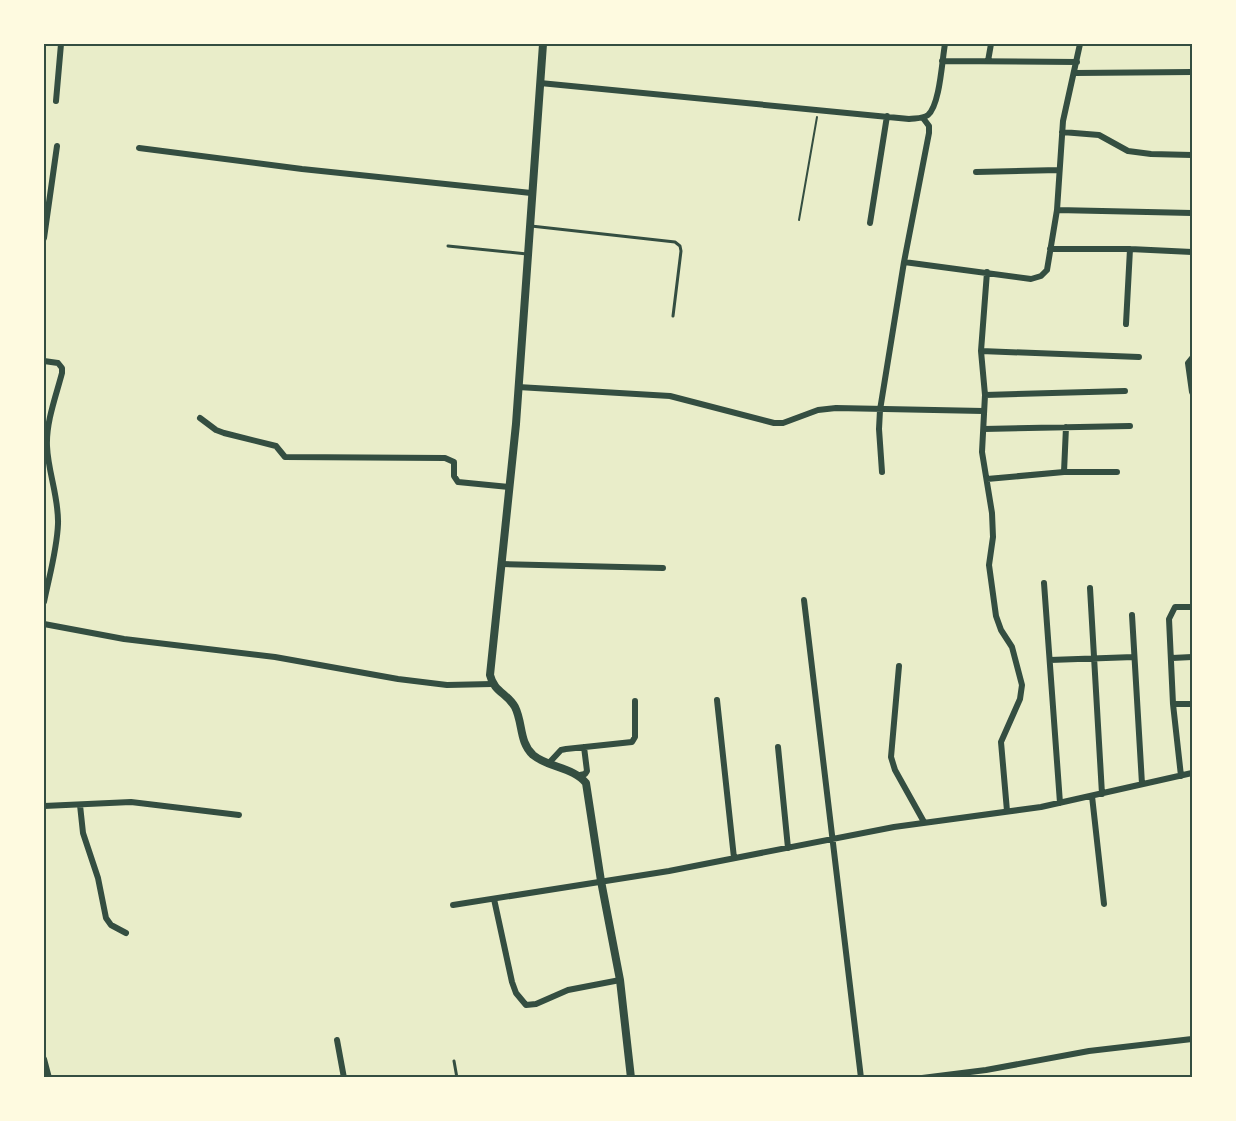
<svg xmlns="http://www.w3.org/2000/svg" width="1236" height="1121" font-family="Spectral,serif">
	<style>
		.lines { fill: none; stroke-linecap: round; stroke-linejoin: round }
		.path { stroke: #344e41; stroke-width: 2 }
		.service { stroke: #344e41; stroke-width: 3 }
		.minor { stroke: #344e41; stroke-width: 6 }
		.tertiary { stroke: #344e41; stroke-width: 8 }
		.neatline { fill: none; stroke: #344e41; stroke-width: 2 }
	</style>
	<rect width="100%" height="100%" fill="#e9edc9"/>
	<g class="lines">
		<path class="path" d="M799 220 817 117"/>
		<path class="service" d="M531 226 675 242 680 246 681 251 673 316
			M448 246 527 254
			M454 1061 457 1078"/>
		<path class="minor" d="M942 61 1077 62
			M988 61 991 44
			M1075 73 1192 72
			M540 83 909 119C916 118 923 119 928 115 940 105 942 60 945 44
			M56 101 61 44
			M1062 132 1099 135 1128 151 1151 154 1192 155
			M139 148 302 169 531 193
			M976 172 1059 170
			M1057 210 1192 213
			M870 223 887 116
			M44 238 57 146
			M1050 249H1130L1192 252
			M904 262 1031 279 1041 276 1047 270 1057 210 1063 121 1080 44
			M987 272 981 351 985 395 982 452 992 513 993 537 989 565 996 616 1001 630 1012 647 1022 685 1020 699 1001 742 1007 811
			M1126 324 1130 249
			M981 351 1139 357
			M1192 358 1188 363 1192 392
			M44 361 58 363 62 368V373C56 396 46 422 47 446 48 472 59 498 58 524 57 550 49 577 44 602
			M518 387 670 396 774 423H783L818 410 836 408 983 411
			M985 395 1125 391
			M200 418 216 430 224 433 276 446 285 457 445 458 454 462V476L458 482 509 487
			M984 429 1130 426
			M882 472 879 429 880 410 904 262 929 133V126L923 118
			M1064 472 1066 427
			M987 479 1064 472H1117
			M502 564 663 568
			M1044 583 1060 803
			M1090 588 1102 794
			M804 600 861 1078
			M1132 615 1142 784
			M44 624 124 639 275 657 398 679 447 685 492 684
			M1172 658 1192 657
			M1050 660 1134 657
			M899 666 891 757 895 770 924 822
			M717 700 734 858
			M1173 704H1192
			M778 747 788 848
			M548 764 561 750 566 749 632 742 635 737V701
			M580 775 585 774 587 771 584 747
			M1181 776 1173 704 1169 619 1175 607H1192
			M1092 796 1104 904
			M80 805 83 833 98 878 106 918 111 925 126 933
			M44 806 131 802 239 815
			M494 899 512 982 516 993 526 1005 536 1004 568 990 620 980
			M453 905 669 871 894 827 1041 807 1192 773
			M337 1040 344 1078
			M44 1059 49 1078
			M922 1078 986 1070 1089 1051 1192 1039"/>
		<path class="tertiary" d="M543 44 516 424 490 675C494 692 507 693 515 707 523 723 519 742 533 755 549 768 573 767 586 783L601 881 620 980 631 1078"/>
	</g>
	<rect width="1236" height="1121" fill="none" stroke="#fefae0" stroke-width="90"/>
	<rect x="45" y="45" width="1146" height="1031" class="neatline"/>
</svg>
